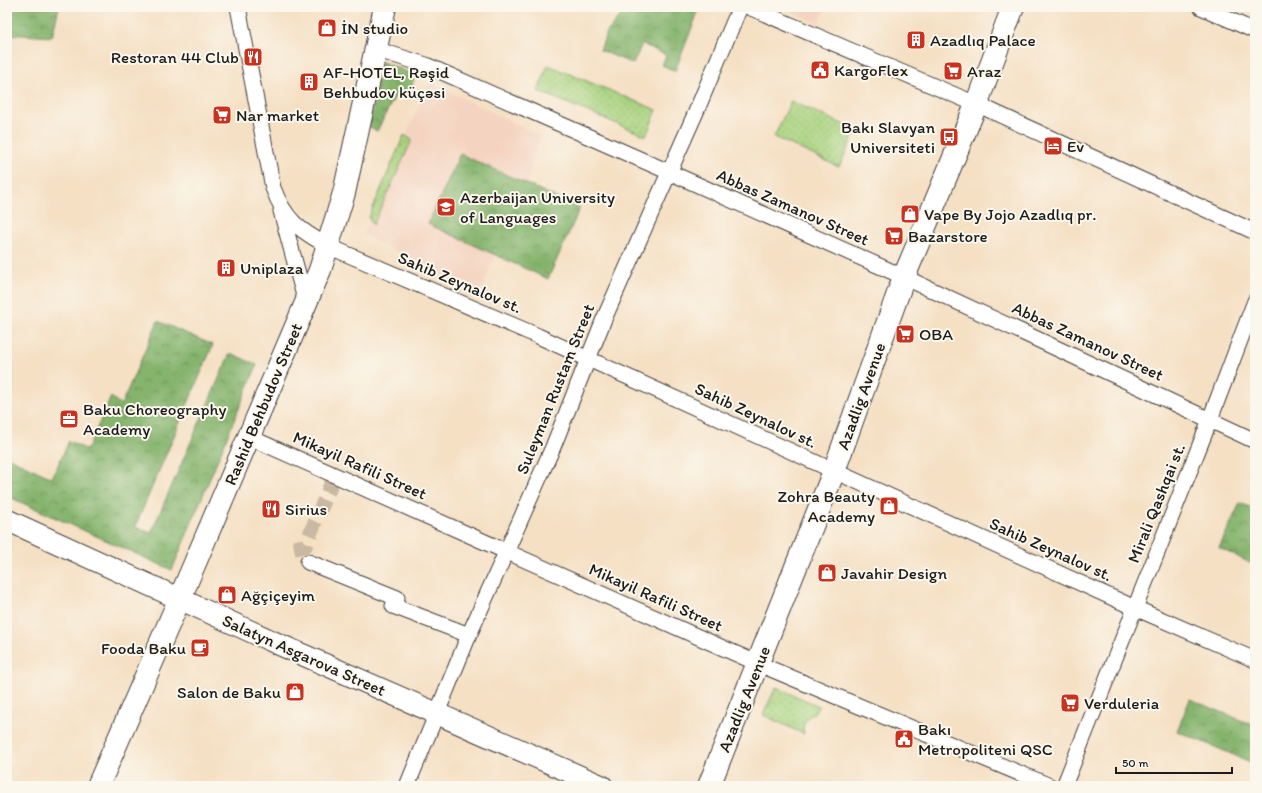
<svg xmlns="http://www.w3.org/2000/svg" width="1262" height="793" font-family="Itim,sans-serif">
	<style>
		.built { fill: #f4d3c0 }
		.green { fill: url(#green-dots); stroke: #62774d }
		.forest { fill: url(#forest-crowns); stroke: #506844 }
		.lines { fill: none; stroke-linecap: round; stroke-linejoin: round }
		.street-tunnel { stroke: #cab9a2; stroke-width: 15; stroke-dasharray: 15 8; stroke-linecap: butt }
		.street-casing { stroke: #3d3935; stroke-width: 17 }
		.secondary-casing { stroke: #3d3935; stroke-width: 23 }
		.primary-casing { stroke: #3d3935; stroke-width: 24 }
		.street { stroke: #fff; stroke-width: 15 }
		.secondary { stroke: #fff; stroke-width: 21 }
		.primary { stroke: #fff; stroke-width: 22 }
		.labels { text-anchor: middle; stroke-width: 4; stroke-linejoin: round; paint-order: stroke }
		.poi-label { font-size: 17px; fill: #1c1c1c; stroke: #fbf7ec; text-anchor: start }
		.street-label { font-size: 17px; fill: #1c1c1c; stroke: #fbf7ec }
	</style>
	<defs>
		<pattern id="green-dots" width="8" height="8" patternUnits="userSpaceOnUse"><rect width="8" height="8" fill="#a7d27e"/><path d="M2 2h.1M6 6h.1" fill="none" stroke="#8fb46c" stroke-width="1.8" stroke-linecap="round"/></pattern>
		<pattern id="forest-crowns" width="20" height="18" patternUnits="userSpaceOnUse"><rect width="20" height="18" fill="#85b46d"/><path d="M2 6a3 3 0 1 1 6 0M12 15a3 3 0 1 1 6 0" fill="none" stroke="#6c9259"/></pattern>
	</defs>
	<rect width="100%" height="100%" fill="#fbf7ec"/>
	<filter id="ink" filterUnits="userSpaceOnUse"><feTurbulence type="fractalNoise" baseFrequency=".025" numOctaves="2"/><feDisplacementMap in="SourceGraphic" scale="8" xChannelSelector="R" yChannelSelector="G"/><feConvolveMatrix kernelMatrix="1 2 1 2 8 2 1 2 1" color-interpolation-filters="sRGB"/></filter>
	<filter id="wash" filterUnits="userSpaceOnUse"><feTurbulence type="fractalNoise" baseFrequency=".012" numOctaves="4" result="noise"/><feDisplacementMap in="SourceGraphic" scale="16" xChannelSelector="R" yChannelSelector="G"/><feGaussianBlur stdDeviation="0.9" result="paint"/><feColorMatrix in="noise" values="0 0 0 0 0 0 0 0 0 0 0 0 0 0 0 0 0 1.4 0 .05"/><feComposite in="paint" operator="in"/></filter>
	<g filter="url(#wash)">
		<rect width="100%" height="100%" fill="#f5e0c4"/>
		<path class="built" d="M782 7H826L818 24Z
			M429 82 540 136 527 184 480 292 363 235Z"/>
		<path class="green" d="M548 65 657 110 646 136 538 91Z
			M791 101 856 130 839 167 774 137Z
			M404 135 412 140 373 225 369 217Z
			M776 687 819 706C812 719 801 716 804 734L763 715Z"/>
		<path class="forest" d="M7 7H59L52 37 7 34Z
			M628 7H700L675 71 662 65 666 55 642 44 633 64 600 50 607 32Z
			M382 62 416 75 407 97 396 94 377 131 369 127Z
			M460 154 580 208 548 279 428 224Z
			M158 321 213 345 135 527 151 533 230 353 257 365 172 570 7 496V457L52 478 69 441 87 450 111 397 121 405Z
			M1240 503 1255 509V565L1219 548Z
			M1190 699 1255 726V764L1177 731Z"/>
	</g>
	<g filter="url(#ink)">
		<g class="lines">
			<path class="street-tunnel" d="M294 548 305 546 335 475"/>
			<g class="street-casing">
				<path id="street" d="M238 7 273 188C285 220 299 230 328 246L538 336 1135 608 1255 660
					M749 7 985 108 1255 232
					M1201 7 1255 31
					M375 49 426 65 669 172 904 277 1255 441
					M281 211 306 303
					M249 437 759 664 1050 786
					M308 562 397 598 393 606 469 635
					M407 786 469 635 553 447 604 319 696 112 740 7
					M1064 786 1204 435 1255 301"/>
			</g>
			<g class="secondary-casing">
				<path id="secondary" d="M7 520 276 643 602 786"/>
			</g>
			<g class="primary-casing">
				<path id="primary" d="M98 786 180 598 320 270 344 193 385 7
					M709 786 834 471 904 277 976 105 1013 7"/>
			</g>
			<use href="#street" class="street"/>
			<use href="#secondary" class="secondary"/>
			<use href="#primary" class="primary"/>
		</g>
	</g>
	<defs>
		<g id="shop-square" transform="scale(1)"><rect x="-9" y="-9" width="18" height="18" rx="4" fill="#c8321e" stroke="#fbf7ec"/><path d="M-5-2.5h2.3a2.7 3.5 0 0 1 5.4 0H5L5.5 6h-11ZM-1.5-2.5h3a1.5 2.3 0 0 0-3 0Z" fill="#fff"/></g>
		<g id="building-square" transform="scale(1)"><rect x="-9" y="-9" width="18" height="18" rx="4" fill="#c8321e" stroke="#fbf7ec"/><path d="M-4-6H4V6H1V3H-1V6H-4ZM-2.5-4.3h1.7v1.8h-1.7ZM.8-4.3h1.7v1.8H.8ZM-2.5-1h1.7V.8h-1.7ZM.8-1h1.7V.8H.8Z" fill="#fff"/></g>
		<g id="restaurant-square" transform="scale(1)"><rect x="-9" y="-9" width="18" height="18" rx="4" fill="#c8321e" stroke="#fbf7ec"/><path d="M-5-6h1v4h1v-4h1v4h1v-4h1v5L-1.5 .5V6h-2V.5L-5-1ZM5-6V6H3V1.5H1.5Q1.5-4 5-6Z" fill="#fff"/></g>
		<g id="civic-square" transform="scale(1)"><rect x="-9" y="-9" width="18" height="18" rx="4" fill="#c8321e" stroke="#fbf7ec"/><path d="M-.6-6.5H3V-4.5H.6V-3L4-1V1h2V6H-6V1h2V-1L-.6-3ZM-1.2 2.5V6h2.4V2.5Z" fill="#fff"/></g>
		<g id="supermarket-square" transform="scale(1)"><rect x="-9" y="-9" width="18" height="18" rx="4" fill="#c8321e" stroke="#fbf7ec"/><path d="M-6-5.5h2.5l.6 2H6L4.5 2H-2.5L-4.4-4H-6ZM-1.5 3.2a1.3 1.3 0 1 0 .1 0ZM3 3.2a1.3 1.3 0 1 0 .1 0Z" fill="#fff"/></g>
		<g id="bus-square" transform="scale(1)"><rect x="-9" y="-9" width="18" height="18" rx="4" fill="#c8321e" stroke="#fbf7ec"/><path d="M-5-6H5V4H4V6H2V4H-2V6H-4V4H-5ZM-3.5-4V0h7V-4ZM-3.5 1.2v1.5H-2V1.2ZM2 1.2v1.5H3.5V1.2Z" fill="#fff"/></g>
		<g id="hotel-square" transform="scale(1)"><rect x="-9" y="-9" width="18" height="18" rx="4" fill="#c8321e" stroke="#fbf7ec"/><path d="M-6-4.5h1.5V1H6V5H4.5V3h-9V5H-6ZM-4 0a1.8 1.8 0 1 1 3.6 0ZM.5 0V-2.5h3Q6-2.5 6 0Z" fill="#fff"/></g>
		<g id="university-square" transform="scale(1)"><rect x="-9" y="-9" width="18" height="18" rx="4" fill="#c8321e" stroke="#fbf7ec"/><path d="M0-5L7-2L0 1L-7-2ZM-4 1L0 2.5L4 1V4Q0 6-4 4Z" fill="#fff"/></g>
		<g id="office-square" transform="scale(1)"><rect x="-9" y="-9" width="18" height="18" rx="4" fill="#c8321e" stroke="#fbf7ec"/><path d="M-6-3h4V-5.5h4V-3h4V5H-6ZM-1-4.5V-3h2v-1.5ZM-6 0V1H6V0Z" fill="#fff"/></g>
		<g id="cafe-square" transform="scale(1)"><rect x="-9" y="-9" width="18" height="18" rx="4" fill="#c8321e" stroke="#fbf7ec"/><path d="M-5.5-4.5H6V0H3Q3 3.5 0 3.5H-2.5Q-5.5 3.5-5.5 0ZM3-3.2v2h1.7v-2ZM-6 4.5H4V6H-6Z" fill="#fff"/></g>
	</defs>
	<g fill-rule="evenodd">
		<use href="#shop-square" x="327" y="28"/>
		<use href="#building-square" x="916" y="40"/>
		<use href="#restaurant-square" x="253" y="57"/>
		<use href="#civic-square" x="820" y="70"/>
		<use href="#supermarket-square" x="953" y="71"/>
		<use href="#building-square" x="309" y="82"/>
		<use href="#supermarket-square" x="222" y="115"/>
		<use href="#bus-square" x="949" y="137"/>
		<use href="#hotel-square" x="1053" y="146"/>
		<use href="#university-square" x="446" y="207"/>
		<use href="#shop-square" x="910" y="214"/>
		<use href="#supermarket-square" x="894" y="236"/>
		<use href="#building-square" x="226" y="268"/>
		<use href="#supermarket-square" x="905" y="334"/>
		<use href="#office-square" x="69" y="419"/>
		<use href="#shop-square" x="889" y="506"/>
		<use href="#restaurant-square" x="271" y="509"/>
		<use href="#shop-square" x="827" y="573"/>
		<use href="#shop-square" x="227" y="595"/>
		<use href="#cafe-square" x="200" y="648"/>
		<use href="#shop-square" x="295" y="692"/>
		<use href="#supermarket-square" x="1070" y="703"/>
		<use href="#civic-square" x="904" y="739"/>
	</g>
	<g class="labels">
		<g class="poi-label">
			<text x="341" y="34">İN studio</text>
			<text x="930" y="46">Azadlıq Palace</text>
			<text x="239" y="63" text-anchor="end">Restoran 44 Club</text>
			<text x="834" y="76">KargoFlex</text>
			<text x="967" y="77">Araz</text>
			<text x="323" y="78">AF-HOTEL, Rəşid<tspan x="323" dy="20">Behbudov küçəsi</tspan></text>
			<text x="236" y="121">Nar market</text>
			<text x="935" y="133" text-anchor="end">Bakı Slavyan<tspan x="935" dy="20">Universiteti</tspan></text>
			<text x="1067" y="152">Ev</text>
			<text x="460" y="203">Azerbaijan University<tspan x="460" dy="20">of Languages</tspan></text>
			<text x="924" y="220">Vape By Jojo Azadlıq pr.</text>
			<text x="908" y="242">Bazarstore</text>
			<text x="240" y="274">Uniplaza</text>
			<text x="919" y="340">OBA</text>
			<text x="83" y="415">Baku Choreography<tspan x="83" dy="20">Academy</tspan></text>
			<text x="875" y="502" text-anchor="end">Zohra Beauty<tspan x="875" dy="20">Academy</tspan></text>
			<text x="285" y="515">Sirius</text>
			<text x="841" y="579">Javahir Design</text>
			<text x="241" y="601">Ağçiçeyim</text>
			<text x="186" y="654" text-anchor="end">Fooda Baku</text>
			<text x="281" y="698" text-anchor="end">Salon de Baku</text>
			<text x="1084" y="709">Verduleria</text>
			<text x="918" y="735">Bakı<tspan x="918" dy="20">Metropoliteni QSC</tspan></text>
		</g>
		<g class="street-label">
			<text transform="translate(793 207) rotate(24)" y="6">Abbas Zamanov Street</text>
			<text transform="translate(460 282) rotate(23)" y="6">Sahib Zeynalov st.</text>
			<text transform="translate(1088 341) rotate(25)" y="6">Abbas Zamanov Street</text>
			<text transform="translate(555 389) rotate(-68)" y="6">Suleyman Rustam Street</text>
			<text transform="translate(861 396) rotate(-70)" y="6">Azadlig Avenue</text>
			<text transform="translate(263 404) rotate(-67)" y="6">Rashid Behbudov Street</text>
			<text transform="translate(756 415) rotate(25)" y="6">Sahib Zeynalov st.</text>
			<text transform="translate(360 465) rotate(24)" y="6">Mikayil Rafili Street</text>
			<text transform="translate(1156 503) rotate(-68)" y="6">Mirali Qashqai st.</text>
			<text transform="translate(1051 549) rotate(24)" y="6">Sahib Zeynalov st.</text>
			<text transform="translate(656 597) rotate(24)" y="6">Mikayil Rafili Street</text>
			<text transform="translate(304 655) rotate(24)" y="6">Salatyn Asgarova Street</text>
			<text transform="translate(744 699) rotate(-68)" y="6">Azadlig Avenue</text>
		</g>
	</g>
	<rect width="1262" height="793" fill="none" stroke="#fbf7ec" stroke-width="24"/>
	<path d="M1116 767v6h116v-6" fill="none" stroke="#1c1c1c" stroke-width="2"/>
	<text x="1122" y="767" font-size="12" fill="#1c1c1c" stroke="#fbf7ec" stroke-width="3" paint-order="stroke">50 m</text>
</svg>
